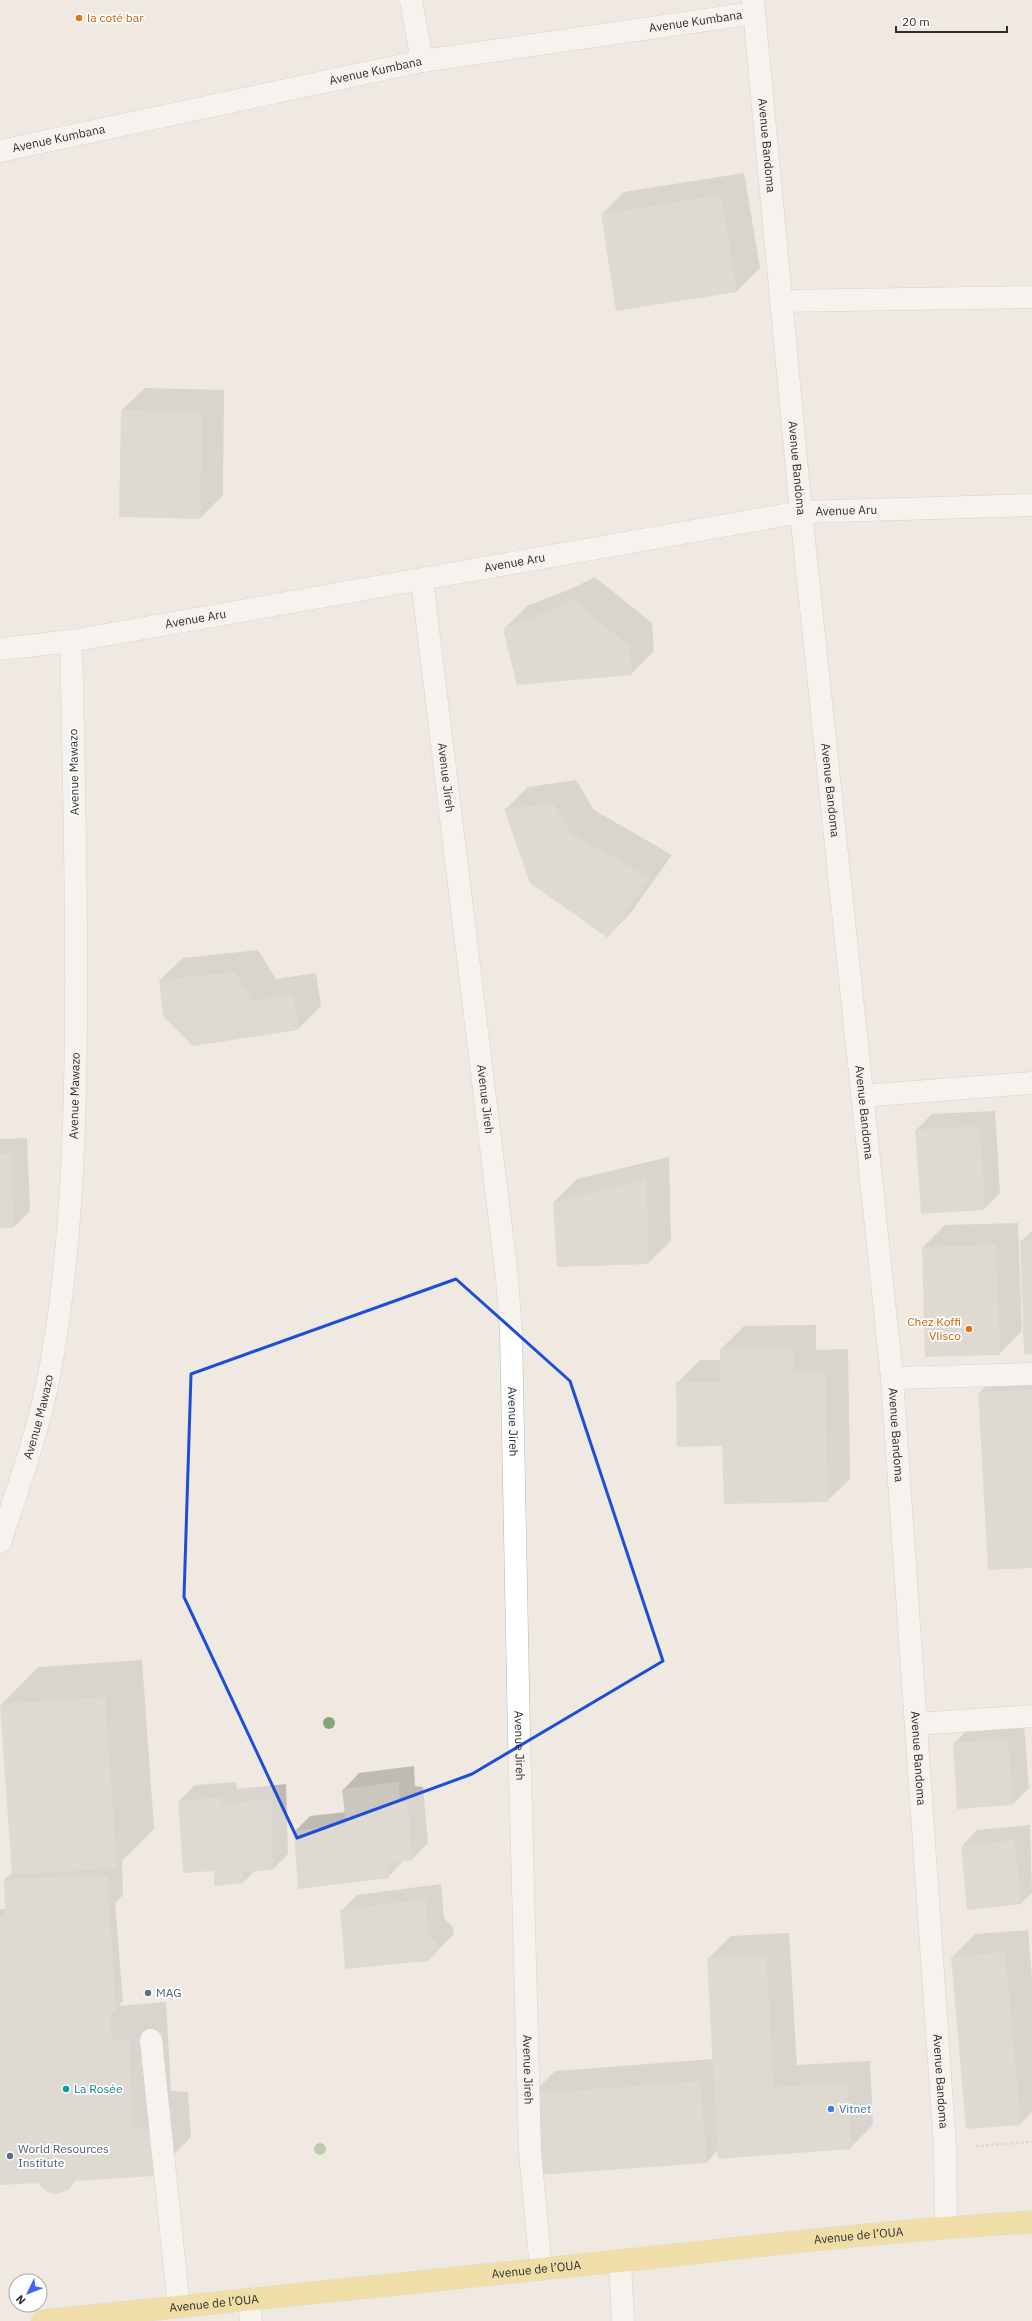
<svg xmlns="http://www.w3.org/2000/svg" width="1032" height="2321" font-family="'IBM Plex Sans',sans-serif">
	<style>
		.shadow { fill: #0003 }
		.building { fill: #cbc7bf }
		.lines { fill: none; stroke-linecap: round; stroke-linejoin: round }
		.minor-casing { stroke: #b4b7c1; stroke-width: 23 }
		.major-casing { stroke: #c9c9c9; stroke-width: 23 }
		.path { stroke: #c9c9c9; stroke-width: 2.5; stroke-dasharray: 3 2; stroke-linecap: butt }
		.minor { stroke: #fff; stroke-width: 22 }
		.major { stroke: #f2d163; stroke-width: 22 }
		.tree { fill: #84a574 }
		.marked { fill: none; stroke: #1d4ed8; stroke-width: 3; stroke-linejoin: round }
		.food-dot { fill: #e8710a; stroke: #fff; stroke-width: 1.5 }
		.service-dot { fill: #5c6f8a; stroke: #fff; stroke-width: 1.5 }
		.culture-dot { fill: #0f9aa8; stroke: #fff; stroke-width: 1.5 }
		.shop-dot { fill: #3f7fe0; stroke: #fff; stroke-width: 1.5 }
		.labels { text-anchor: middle; stroke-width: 3.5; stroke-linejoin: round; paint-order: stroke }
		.food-label { font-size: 12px; fill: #c56008; stroke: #fff; text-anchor: start }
		.street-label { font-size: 12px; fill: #2e2e2e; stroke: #fff }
		.service-label { font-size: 12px; fill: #4e5e75; stroke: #fff; text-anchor: start }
		.culture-label { font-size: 12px; fill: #0d838f; stroke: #fff; text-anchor: start }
		.shop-label { font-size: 12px; fill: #366cbe; stroke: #fff; text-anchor: start }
	</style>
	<rect width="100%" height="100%" fill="#efe9e1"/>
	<path class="shadow" d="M744 173 760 268 737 291 617 310 602 214 624 192Z
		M145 388 224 390 223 495 200 518 122 410Z
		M595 577 652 623 654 651 631 674 504 629 527 606 573 588Z
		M576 780 594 810 672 855 630 914 607 937 505 810 528 787Z
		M258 950 276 979 316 973 321 1006 298 1029 160 980 183 958Z
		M995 1111 1000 1193 984 1209 916 1130 932 1114Z
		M27 1138 30 1211 14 1227H0V1139Z
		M669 1157 671 1241 648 1263 554 1202 577 1179Z
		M1018 1223 1022 1331 999 1354 923 1247 945 1225Z
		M1032 1231V1353L1021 1241Z
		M816 1325V1350L848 1349 850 1479 827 1501 723 1445 677 1383 700 1360H721V1349L744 1326Z
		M1032 1369V1567L979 1393 1002 1370Z
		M142 1660 154 1829 122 1861 123 1895 115 1903 123 2001 119 2006 166 2002 171 2091 188 2092 191 2137 153 2175 77 2180 68 2189 37 2182 0 2184V1909H6L5 1879 13 1872 1 1705 38 1667Z
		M1024 1724 1029 1788 1013 1804 958 1808 954 1743 970 1727Z
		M414 1766 415 1786 423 1787 428 1843 412 1859 404 1860 388 1877 295 1831 310 1816 346 1812 344 1789 359 1773Z
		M236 1782 237 1789 286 1784 288 1854 273 1869 255 1870 244 1882 215 1884V1870L184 1872 179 1801 195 1785Z
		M1030 1825 1032 1893 1021 1903 962 1846 977 1830Z
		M441 1884 444 1918 453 1927 454 1934 428 1960 341 1911 357 1895Z
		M1028 1930 1032 1978V2112L1020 2124 952 1957 975 1934Z
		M789 1933 797 2065 870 2061 873 2125 850 2148 719 2149 707 2162 532 2094 555 2071 714 2059 708 1959 731 1936Z"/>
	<path class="building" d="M721 195 737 292 616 311 601 214Z
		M121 410 202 412 200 519 119 517Z
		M572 599 629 646 632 675 517 685 503 629 550 611Z
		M553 803 571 833 650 878 608 938 530 883 504 809Z
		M235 972 253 1001 293 995 299 1030 193 1046 163 1016 159 980Z
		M980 1126 985 1210 921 1214 915 1130Z
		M11 1153 14 1228H0V1154Z
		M646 1179 649 1264 557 1267 553 1202Z
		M1020 1241H1032V1354L1024 1355Z
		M996 1245 1000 1355 925 1357 922 1247Z
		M794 1348V1372H825L828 1502 724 1504 722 1446 677 1447 676 1382H721L720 1349Z
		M1032 1390V1568L988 1570 978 1392Z
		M105 1697 117 1868 12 1875 0 1704Z
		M1008 1739 1013 1805 957 1809 953 1743Z
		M399 1782 400 1802 408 1803 412 1860 387 1864 389 1878 298 1889 294 1831 346 1825 342 1789Z
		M221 1797 222 1804 271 1799 273 1870 243 1872 244 1883 214 1886V1871L183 1873 178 1801Z
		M1014 1840 1022 1904 967 1910 961 1846Z
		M107 1876 116 2010 110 2014 112 2040H129L133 2129H150L154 2176 75 2181 68 2190 57 2194 47 2192 37 2183 0 2185V1916L5 1915 4 1879Z
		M426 1899 428 1934 437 1943 438 1951 428 1961 345 1969 340 1910Z
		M1005 1952 1021 2125 966 2129 951 1957Z
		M766 1956 774 2087 847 2083 851 2149 718 2159 707 1958Z
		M700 2081 707 2163 538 2175 531 2094Z"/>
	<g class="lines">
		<g class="minor-casing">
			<g id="minor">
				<path d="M411 0 422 61"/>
				<path id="s1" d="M753 0 801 512 892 1378 945 2148 946 2227"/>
				<path id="s2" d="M0 151 422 61 754 13"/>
				<path d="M781 301 1032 297"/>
				<path id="s3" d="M422 580 507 1278 511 1331 519 1735 530 2152 541 2269"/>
				<path id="s4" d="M0 649 71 641 801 512 1032 505"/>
				<path d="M862 1096 1032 1083"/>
				<path d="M892 1378 1032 1374"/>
				<path id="s5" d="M0 1542C19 1485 39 1429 50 1371 71 1255 75 1138 76 1020 77 894 74 767 71 641"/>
				<path d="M916 1724 1032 1716"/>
				<path d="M151 2040 179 2307"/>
				<path d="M620 2261 623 2321"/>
				<path d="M249 2301 251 2321"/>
			</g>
		</g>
		<g class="major-casing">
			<g id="major">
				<path id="s6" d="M42 2321C234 2302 426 2281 619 2261 756 2246 894 2230 1032 2222"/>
			</g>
		</g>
		<path class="path" d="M976 2146 1032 2142"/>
		<use href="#minor" class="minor"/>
		<use href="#major" class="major"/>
	</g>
	<g class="tree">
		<circle cx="329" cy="1723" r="6"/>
		<circle cx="320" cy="2149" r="6"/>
	</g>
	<path d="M0 0H1032V2321H0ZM456 1279 570 1381 663 1661 472 1774 297 1838 184 1597 191 1374Z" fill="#efe9e1" fill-opacity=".55" fill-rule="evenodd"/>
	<path class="marked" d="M456 1279 570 1381 663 1661 472 1774 297 1838 184 1597 191 1374Z"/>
	<g class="food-dot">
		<circle cx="79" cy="18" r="4"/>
		<circle cx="969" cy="1329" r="4"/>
	</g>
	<g class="service-dot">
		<circle cx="148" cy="1993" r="4"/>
		<circle cx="10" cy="2156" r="4"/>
	</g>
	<circle class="culture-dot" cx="66" cy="2089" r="4"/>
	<circle class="shop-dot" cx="831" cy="2109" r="4"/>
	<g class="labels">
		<g class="food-label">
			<text x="87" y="22">la coté bar</text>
			<text x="961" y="1326" text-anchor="end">Chez Koffi<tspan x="961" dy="14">Vlisco</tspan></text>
		</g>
		<g class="street-label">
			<text dy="4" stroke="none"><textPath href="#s2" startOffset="708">Avenue Kumbana</textPath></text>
			<text dy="4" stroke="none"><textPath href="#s2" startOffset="384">Avenue Kumbana</textPath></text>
			<text dy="4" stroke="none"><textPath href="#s2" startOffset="60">Avenue Kumbana</textPath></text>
			<text dy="4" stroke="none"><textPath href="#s1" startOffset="146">Avenue Bandoma</textPath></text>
			<text dy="4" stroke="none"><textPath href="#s1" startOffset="470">Avenue Bandoma</textPath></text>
			<text dy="4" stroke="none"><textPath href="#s4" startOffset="858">Avenue Aru</textPath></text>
			<text dy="4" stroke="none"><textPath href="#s4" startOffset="522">Avenue Aru</textPath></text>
			<text dy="4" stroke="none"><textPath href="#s4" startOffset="198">Avenue Aru</textPath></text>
			<text transform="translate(74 772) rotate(-91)" y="4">Avenue Mawazo</text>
			<text dy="4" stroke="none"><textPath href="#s3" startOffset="199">Avenue Jireh</textPath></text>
			<text dy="4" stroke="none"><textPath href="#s1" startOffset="794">Avenue Bandoma</textPath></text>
			<text dy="4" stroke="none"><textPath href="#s5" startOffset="455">Avenue Mawazo</textPath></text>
			<text dy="4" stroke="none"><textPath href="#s3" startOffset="523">Avenue Jireh</textPath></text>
			<text dy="4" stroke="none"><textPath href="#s1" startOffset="1118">Avenue Bandoma</textPath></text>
			<text dy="4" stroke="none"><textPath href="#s5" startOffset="131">Avenue Mawazo</textPath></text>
			<text dy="4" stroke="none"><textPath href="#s3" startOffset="847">Avenue Jireh</textPath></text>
			<text dy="4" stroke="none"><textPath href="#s1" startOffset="1442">Avenue Bandoma</textPath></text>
			<text dy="4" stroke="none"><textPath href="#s3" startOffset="1171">Avenue Jireh</textPath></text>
			<text dy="4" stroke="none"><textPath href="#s1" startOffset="1766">Avenue Bandoma</textPath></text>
			<text dy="4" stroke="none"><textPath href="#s3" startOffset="1495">Avenue Jireh</textPath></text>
			<text dy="4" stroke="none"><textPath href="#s1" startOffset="2090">Avenue Bandoma</textPath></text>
			<text dy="4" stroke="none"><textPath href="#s6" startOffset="821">Avenue de l’OUA</textPath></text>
			<text dy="4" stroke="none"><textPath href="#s6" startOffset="497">Avenue de l’OUA</textPath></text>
			<text dy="4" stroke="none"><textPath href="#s6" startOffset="173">Avenue de l’OUA</textPath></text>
		</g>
		<g class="service-label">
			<text x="156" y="1997">MAG</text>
			<text x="18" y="2153">World Resources<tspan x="18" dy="14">Institute</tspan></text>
		</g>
		<g class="culture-label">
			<text x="74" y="2093">La Rosée</text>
		</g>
		<g class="shop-label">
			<text x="839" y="2113">Vitnet</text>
		</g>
	</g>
	<g transform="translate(28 2293) rotate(227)"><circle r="19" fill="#ffffff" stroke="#ababab"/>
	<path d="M0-3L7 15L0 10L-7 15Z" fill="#4264fb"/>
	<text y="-6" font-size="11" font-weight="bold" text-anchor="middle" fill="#2e2e2e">N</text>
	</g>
	<path d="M896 26v6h111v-6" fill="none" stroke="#2e2e2e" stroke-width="2"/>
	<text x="902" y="26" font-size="12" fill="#2e2e2e" stroke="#ffffff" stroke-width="3" paint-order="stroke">20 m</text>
</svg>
